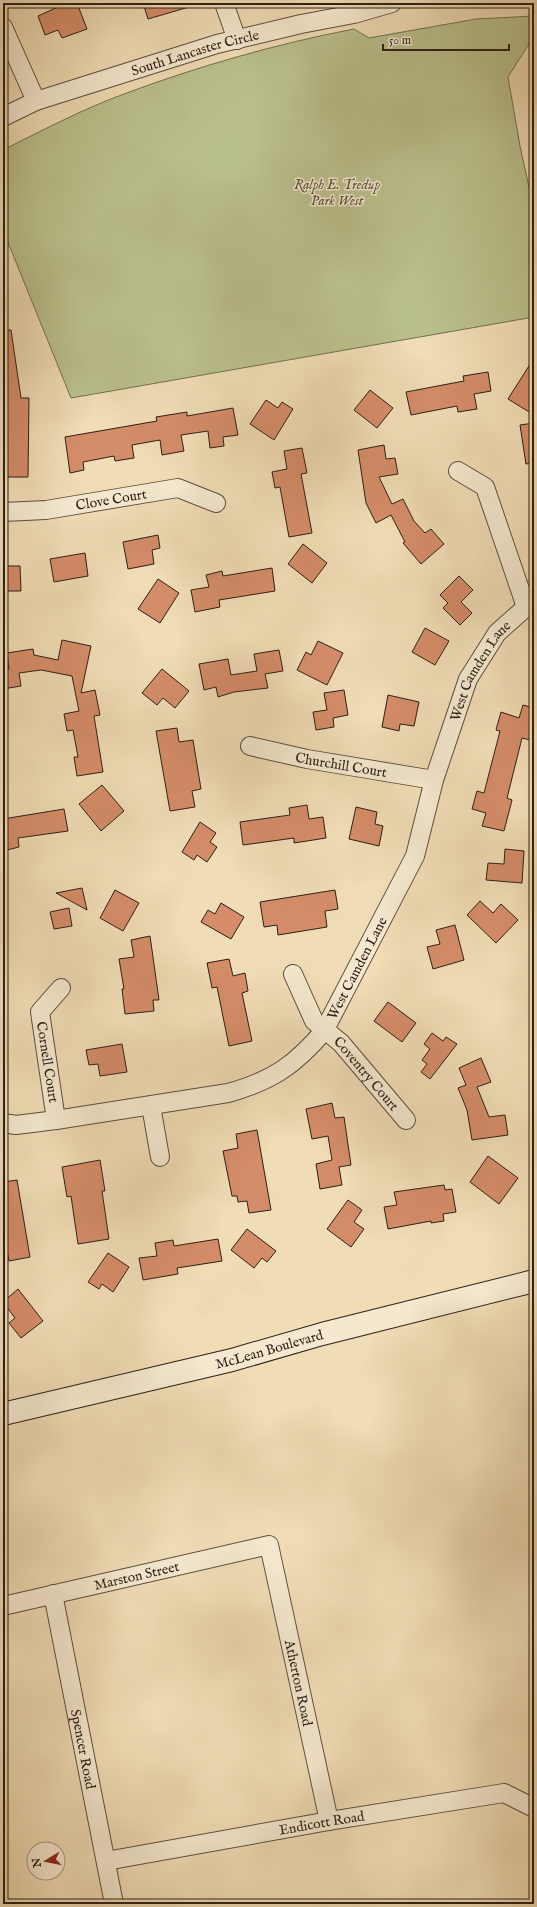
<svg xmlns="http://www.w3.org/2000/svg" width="537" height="1907" font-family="'IM FELL English',serif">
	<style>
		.green { fill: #bac08d; stroke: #737052 }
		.building { fill: #d58c69; stroke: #2c1f18 }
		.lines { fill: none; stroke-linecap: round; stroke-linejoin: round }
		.minor-casing { stroke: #5d4e3f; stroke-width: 20 }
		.secondary-casing { stroke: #2c1f18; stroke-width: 24 }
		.minor { stroke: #f5e8cf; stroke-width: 18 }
		.secondary { stroke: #f5e8cf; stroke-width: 22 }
		.labels { text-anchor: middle; stroke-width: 3; stroke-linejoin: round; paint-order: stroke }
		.street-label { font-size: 14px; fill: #2c1f18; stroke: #f5e8cf }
		.park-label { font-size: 14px; font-style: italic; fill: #574f3b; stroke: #f5e8cf }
	</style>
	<rect width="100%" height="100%" fill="#f0dcb5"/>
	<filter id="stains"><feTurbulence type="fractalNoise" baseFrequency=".005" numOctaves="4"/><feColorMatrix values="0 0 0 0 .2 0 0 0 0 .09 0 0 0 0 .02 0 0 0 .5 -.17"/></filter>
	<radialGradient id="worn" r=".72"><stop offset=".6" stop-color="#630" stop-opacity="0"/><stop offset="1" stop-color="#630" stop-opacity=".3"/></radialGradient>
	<path class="green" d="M534 16V36L508 77 520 146 534 210V317L71 398 3 230V150C43 130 83 109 124 94 199 66 276 44 354 29L369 38 476 19Z"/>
	<path class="building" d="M67 3H77L87 29 62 38 58 30 45 35 38 16Z
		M143 3H188L189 7 148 19Z
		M3 330H11L21 398H29L28 477H5L6 464H3Z
		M534 358V415L508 399Z
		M488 372 491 391 474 394 477 409 458 412 457 406 411 415 406 392 464 381 463 376Z
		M370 390 393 408 377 428 354 410Z
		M266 400 278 408 282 402 293 409 274 440 250 424Z
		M233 408 238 435 223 437 224 446 210 448 208 431 181 435 184 451 162 455 160 440 132 445 134 458 115 461 114 456 83 462 84 470 70 473 65 437 157 421 156 417 187 412V416Z
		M534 423V463L526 464 520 425Z
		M384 445 386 459 395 458 398 474 379 477 392 504 403 499 414 521 425 533 431 529 444 544 421 564 403 543 405 542 391 515 376 523 366 503 358 450Z
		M302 448 307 473 301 474 312 533 289 537 280 487 275 488 272 472 287 469 284 451Z
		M158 535 160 548 152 550 154 564 128 569 123 542Z
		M303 544 327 563 312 583 288 564Z
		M85 553 88 576 54 582 50 559Z
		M3 566H20L21 591H3Z
		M272 568 275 591 219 600 220 607 195 612 191 590 209 587 206 575 222 571 223 576Z
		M459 576 473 590 461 602 472 613 460 625 443 608 448 603 440 595Z
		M158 579 179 593 160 623 138 609Z
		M425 628 449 641 435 665 412 652Z
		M62 640 91 646 81 693 95 690 100 715 94 716 103 772 77 776 74 757H78L73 730 67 731 64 714 79 711 72 676 41 670 19 673 21 686 3 689V670L9 669 7 653 33 649 34 655 58 660Z
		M318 641 343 653 327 685 297 670 306 652 311 655Z
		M279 650 283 671 265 674 268 688 234 692 218 697 216 687 204 690 199 664 228 659 231 675 257 671 254 654Z
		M162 669 189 691 175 708 163 698 157 705 142 693Z
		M344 690 348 715 333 718 334 727 316 730 313 712 327 710 324 693Z
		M388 695 419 702 414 726 400 724 399 731 382 727Z
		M523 705 534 708V729L530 740 522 738 507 798 512 800 504 831 482 826 486 813 472 809 477 791 484 793 500 731 496 730 501 712 519 718Z
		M177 728 179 742 193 740 201 789 192 791 195 807 170 811 156 731Z
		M102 785 124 811 101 831 79 804Z
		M307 805 309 819 323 817 326 838 294 843V838L243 845 240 822 290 815 289 808Z
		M356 807 377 812 375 824 383 826 379 846 349 839Z
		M64 809 68 831 18 838 19 847 3 851V819Z
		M200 822 216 833 210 842 217 847 207 862 197 855 194 860 182 852Z
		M505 849 524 851 522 883 486 880 488 863 504 864Z
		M82 888 87 910 56 893Z
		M115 890 139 903 123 931 100 918Z
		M335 890 338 909 325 911 327 927 278 935 277 925 264 927 260 902Z
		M480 901 493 913 501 904 518 920 496 943 467 915Z
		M221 903 244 917 231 939 201 922 208 910 215 914Z
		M69 908 72 926 54 929 50 912Z
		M455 925 464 960 433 969 427 947 440 944 436 930Z
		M150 936 159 1000H153L154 1011 125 1014 122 989H124L119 959 134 957 131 940Z
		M229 959 233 976 245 973 248 991 242 993 252 1041 229 1046 217 987 212 988 207 963Z
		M388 1002 416 1023 402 1042 374 1021Z
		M432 1033 443 1041 446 1037 457 1044 430 1079 421 1072 427 1064 422 1060 430 1049 424 1044Z
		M122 1044 127 1072 100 1076 98 1064 89 1065 86 1050Z
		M481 1058 491 1082 477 1087 489 1117 505 1115 508 1135 472 1140 467 1110 458 1088 466 1085 459 1068Z
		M332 1103 335 1118 344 1117 351 1165 339 1167 342 1185 320 1189 316 1164 332 1160 328 1136 312 1139 306 1109Z
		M257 1130 271 1210 249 1213 247 1201 238 1202 237 1196H232L223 1151 238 1148 236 1134Z
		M488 1156 518 1178 499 1204 470 1182Z
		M100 1160 105 1191H102L109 1239 78 1244 71 1196 67 1197 62 1167Z
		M17 1180 30 1257 9 1261 7 1250 3 1251V1182Z
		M444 1185 445 1190 452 1189 456 1212 443 1214 444 1221 431 1223V1221L388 1229 384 1207 397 1205 394 1192Z
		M348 1200 362 1210 354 1222 364 1229 351 1247 327 1229Z
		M247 1229 276 1251 267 1262 262 1258 254 1268 231 1250Z
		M218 1239 222 1261 177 1268 178 1274 143 1280 139 1258 157 1256 155 1243 173 1240 174 1246Z
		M108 1253 129 1267 113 1292 102 1284 99 1289 88 1282Z
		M18 1289 43 1321 21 1338 9 1323 15 1318 3 1302Z"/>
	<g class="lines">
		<g class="minor-casing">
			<g id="minor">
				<path d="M224 3 237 40"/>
				<path d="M3 27 36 101"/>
				<path id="s1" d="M3 117 36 101 217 44 301 24 354 14 392 3"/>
				<path d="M458 471 485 487 526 607"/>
				<path id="s2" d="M3 512 46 510 178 488 216 503"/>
				<path id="s3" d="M250 746 307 759 434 780"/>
				<path id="s4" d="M293 974 314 1021 341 1043 406 1120"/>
				<path d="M151 1106 160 1157"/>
				<path d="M56 1120 40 1012 61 988"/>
				<path id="s5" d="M3 1123 16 1125 56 1120 228 1093C272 1081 295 1065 324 1031L415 856 434 780 468 679 497 633 534 600"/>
				<path id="s6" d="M53 1594 114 1904"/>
				<path id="s7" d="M3 1606 269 1545 329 1821"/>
				<path id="s8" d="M106 1861 329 1821 504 1793 534 1808"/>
			</g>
		</g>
		<g class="secondary-casing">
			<g id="secondary">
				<path id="s9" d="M3 1414 232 1360 322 1334 534 1281"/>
			</g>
		</g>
		<use href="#minor" class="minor"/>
		<use href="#secondary" class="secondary"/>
	</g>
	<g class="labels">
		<g class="street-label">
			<text dy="5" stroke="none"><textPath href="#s1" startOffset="203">South Lancaster Circle</textPath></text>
			<text dy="5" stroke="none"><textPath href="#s2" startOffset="109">Clove Court</textPath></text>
			<text dy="5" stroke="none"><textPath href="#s5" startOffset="739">West Camden Lane</textPath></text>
			<text dy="5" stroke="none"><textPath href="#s3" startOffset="93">Churchill Court</textPath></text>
			<text dy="5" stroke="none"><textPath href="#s5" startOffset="415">West Camden Lane</textPath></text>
			<text transform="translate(48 1062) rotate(81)" y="5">Cornell Court</text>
			<text dy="5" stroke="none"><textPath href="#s4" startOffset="126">Coventry Court</textPath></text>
			<text dy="5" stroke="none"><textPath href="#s9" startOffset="274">McLean Boulevard</textPath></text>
			<text dy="5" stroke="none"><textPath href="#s7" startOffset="137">Marston Street</textPath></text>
			<text dy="5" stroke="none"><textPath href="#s7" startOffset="414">Atherton Road</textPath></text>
			<text dy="5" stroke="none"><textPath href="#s6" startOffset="158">Spencer Road</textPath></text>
			<text dy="5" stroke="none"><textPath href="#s8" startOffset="219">Endicott Road</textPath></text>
		</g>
		<g class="park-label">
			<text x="337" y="189">Ralph E. Tredup<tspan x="337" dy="16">Park West</tspan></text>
		</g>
	</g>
	<rect width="537" height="1907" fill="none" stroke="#f0dcb5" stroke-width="16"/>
	<rect x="4" y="4" width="529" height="1899" fill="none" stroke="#2c1f18" stroke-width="2"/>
	<rect x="8" y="8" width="521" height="1891" fill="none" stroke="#2c1f18"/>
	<g transform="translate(46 1861) rotate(260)"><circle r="19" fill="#f5e8cf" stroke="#a59886"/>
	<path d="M0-3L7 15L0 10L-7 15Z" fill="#8f2418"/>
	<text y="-6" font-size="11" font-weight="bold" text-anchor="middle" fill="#2c1f18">N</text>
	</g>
	<path d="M383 44v6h126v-6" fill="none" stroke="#2c1f18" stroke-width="2"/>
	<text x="389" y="44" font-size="12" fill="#2c1f18" stroke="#f5e8cf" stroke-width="3" paint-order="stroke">50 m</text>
	<rect width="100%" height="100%" filter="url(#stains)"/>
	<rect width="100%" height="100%" fill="url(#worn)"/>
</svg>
